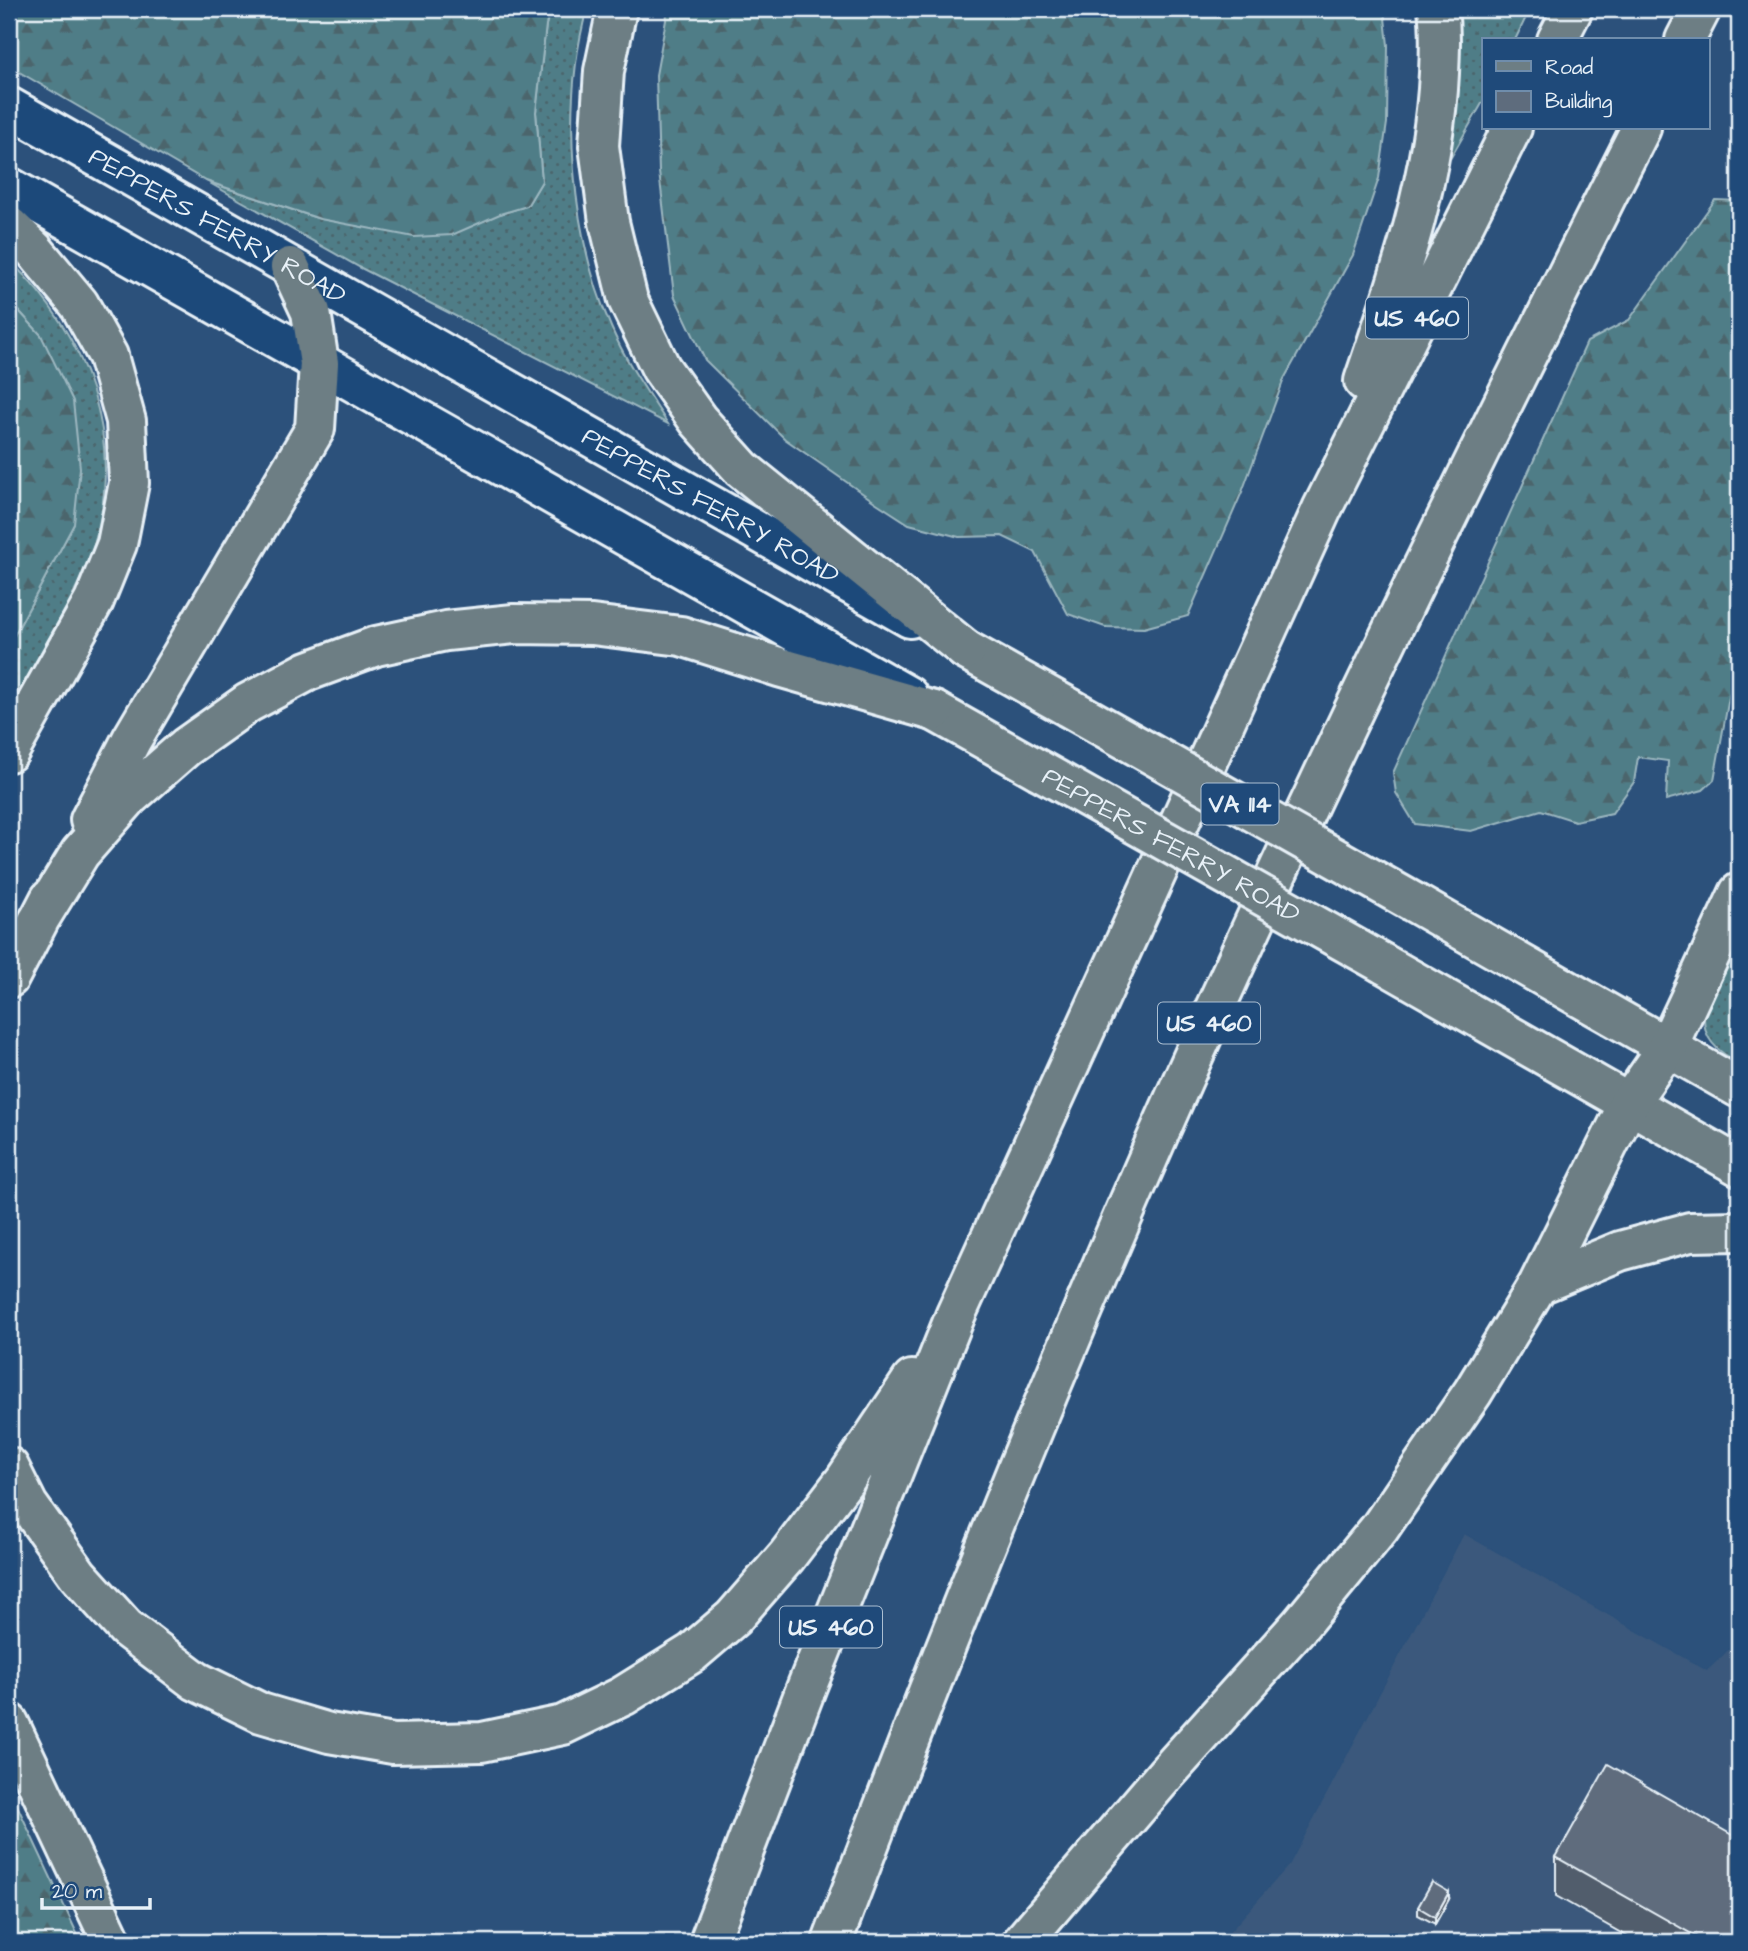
<svg xmlns="http://www.w3.org/2000/svg" width="1748" height="1951" font-family="'Architects Daughter',sans-serif">
	<style>
		.built { fill: #3b597c }
		.grass { fill: url(#grass-dots); stroke: #9cb7c0; stroke-width: 2 }
		.forest { fill: url(#forest-firs); stroke: #9cb7c0; stroke-width: 2 }
		.lines { fill: none; stroke-linecap: round; stroke-linejoin: round }
		.minor-casing { stroke: #e8f1f8; stroke-width: 44 }
		.major-casing { stroke: #e8f1f8; stroke-width: 44 }
		.highway-casing { stroke: #e8f1f8; stroke-width: 44 }
		.minor { stroke: #1f4a7a; stroke-width: 38 }
		.major { stroke: #6d7e84; stroke-width: 38 }
		.highway { stroke: #6d7e84; stroke-width: 38 }
		.major-bridge-casing { stroke: #e8f1f8; stroke-width: 44; stroke-linecap: butt }
		.major-bridge { stroke: #6d7e84; stroke-width: 38 }
		.wall { fill: #515d6c; stroke: #e8f1f8; stroke-width: 2 }
		.shaded-wall { fill: #424c58; stroke: #e8f1f8; stroke-width: 2 }
		.building { fill: #5e6c7d; stroke: #e8f1f8; stroke-width: 2 }
		.labels { text-anchor: middle; stroke-width: 6; stroke-linejoin: round; paint-order: stroke }
		.shield { fill: #1f4a7a; stroke: #acbfd2; stroke-width: 2 }
		.shield-label { font-size: 24px; font-weight: bold; fill: #e8f1f8 }
		.street-label { font-size: 26px; fill: #e8f1f8; stroke: #1f4a7a }
	</style>
	<defs>
		<pattern id="grass-dots" width="8" height="8" patternUnits="userSpaceOnUse" patternTransform="scale(1.75)"><rect width="8" height="8" fill="#507d87"/><path d="M2 2h.1M6 6h.1" fill="none" stroke="#4c656c" stroke-width="1.8" stroke-linecap="round"/></pattern>
		<pattern id="forest-firs" width="22" height="20" patternUnits="userSpaceOnUse" patternTransform="scale(1.75)"><rect width="22" height="20" fill="#507d87"/><path d="M5 1l3.5 6h-7zM16 11l3.5 6h-7z" fill="#4c656c"/></pattern>
	</defs>
	<rect width="100%" height="100%" fill="#2c517b"/>
	<filter id="ink" filterUnits="userSpaceOnUse"><feTurbulence type="fractalNoise" baseFrequency=".0143" numOctaves="2"/><feDisplacementMap in="SourceGraphic" scale="14" xChannelSelector="R" yChannelSelector="G"/><feConvolveMatrix kernelMatrix="1 2 1 2 8 2 1 2 1" color-interpolation-filters="sRGB"/></filter>
	<g filter="url(#ink)">
		<path class="built" d="M1464 1534 1707 1671 1739 1640V1942H1221L1290 1864Z"/>
		<path class="grass" d="M550 9H587C560 106 571 235 611 327 626 362 648 393 668 424L359 267 206 181 320 219 500 214 527 206 542 181 536 112 546 25Z
			M1450 9H1530L1515 40H1484V100L1450 159 1453 95Z
			M9 260C88 336 125 437 94 545 87 567 76 588 66 608 47 643 28 677 9 711V645L74 524 41 335 9 300Z
			M1739 937V1062C1718 1053 1700 1037 1705 1012Z"/>
		<path class="forest" d="M9 9H550L546 25 536 112 542 181 527 206 500 214 452 235 414 237 320 219 206 181 9 66Z
			M668 9H1384L1388 45 1387 123 1379 178 1353 255 1284 379 1242 492 1188 616 1144 628 1105 627 1068 614 1035 552 1002 536 959 537 909 524 875 502 785 439 705 360 674 295 659 172 656 75Z
			M1715 200 1739 201V642L1714 780 1703 790 1666 800 1668 761 1638 757 1634 782 1612 813 1575 821 1541 810 1471 831 1415 824 1396 793 1393 773 1587 342 1629 320Z
			M9 300 41 335 73 401 80 468 74 524 9 645Z
			M9 1789 15 1801 81 1942H9Z"/>
		<g class="lines">
			<g class="minor-casing">
				<g id="minor">
					<path id="s1" d="M9 107 910 618"/>
					<path d="M9 187 908 696"/>
				</g>
			</g>
			<g class="major-casing">
				<path id="major" d="M966 650 1068 707
					M934 711 1039 770
					M1413 902 1739 1088
					M1384 964 1739 1166"/>
			</g>
			<g class="highway-casing">
				<path id="highway" d="M617 9 604 71 599 146 609 222 628 300 661 368 698 420 742 469 966 650
					M1557 40 1573 9
					M1685 40 1701 9
					M9 226 34 250 79 304 108 356 126 421 129 483 117 544 94 601 9 752
					M1364 381C1398 281 1434 180 1439 73 1440 51 1441 31 1438 9
					M90 820 132 739 315 429 319 363 311 312 290 267
					M37 923 80 853 129 797 186 747 248 703 308 671 376 646 446 631 514 624 592 625 681 636 779 667 934 711
					M9 978 50 899
					M1538 1285 1620 1251 1690 1232 1739 1231
					M9 1467 28 1505 78 1575 126 1628 196 1681 261 1713 329 1733 393 1744 482 1742 563 1725 623 1696 692 1653 733 1618 787 1556 845 1480 912 1380
					M9 1723 112 1942
					M709 1942 807 1686 956 1314 1322 509 1512 128
					M832 1942C954 1618 1083 1296 1227 982 1358 694 1498 410 1641 128
					M1022 1942 1165 1775 1300 1625 1379 1529 1473 1392 1538 1285 1629 1103 1667 1048 1739 893"/>
			</g>
			<use href="#minor" class="minor"/>
			<use href="#major" class="major"/>
			<use href="#highway" class="highway"/>
			<g class="major-bridge-casing">
				<g id="major-bridge">
					<path d="M1068 707 1413 902"/>
					<path id="s2" d="M1039 770 1384 964"/>
				</g>
			</g>
			<use href="#major-bridge" class="major-bridge"/>
		</g>
		<path class="wall" d="M1556 1857 1739 1942H1637L1556 1896Z
			M1449 1899 1435 1924 1418 1915V1907Z"/>
		<path class="shaded-wall" d="M1449 1892V1899L1435 1924V1917Z"/>
		<path class="building" d="M1608 1764 1739 1839V1942H1706L1556 1857Z
			M1432 1882 1449 1892 1435 1917 1418 1907Z"/>
	</g>
	<g class="labels">
		<g class="shield">
			<rect x="1366" y="297.5" width="102" height="41" rx="5"/>
			<rect x="1201.5" y="783.5" width="77" height="41" rx="5"/>
			<rect x="1158" y="1002.5" width="102" height="41" rx="5"/>
			<rect x="780" y="1606.5" width="102" height="41" rx="5"/>
		</g>
		<g class="shield-label">
			<text x="1417" y="326">US 460</text>
			<text x="1240" y="812">VA 114</text>
			<text x="1209" y="1031">US 460</text>
			<text x="831" y="1635">US 460</text>
		</g>
		<g class="street-label">
			<text dy="9" stroke="none"><textPath href="#s1" startOffset="240">PEPPERS FERRY ROAD</textPath></text>
			<text dy="9" stroke="none"><textPath href="#s1" startOffset="807">PEPPERS FERRY ROAD</textPath></text>
			<text dy="9" stroke="none"><textPath href="#s2" startOffset="152">PEPPERS FERRY ROAD</textPath></text>
		</g>
	</g>
	<rect width="1748" height="1951" fill="none" stroke="#1f4a7a" stroke-width="35"/>
	<rect x="18" y="18" width="1713" height="1916" fill="none" stroke="#e8f1f8" stroke-width="2.5" filter="url(#ink)"/>
	<rect x="1482" y="38" width="228" height="91" fill="#1f4a7a" stroke="#6f8dac" stroke-width="2"/>
	<rect x="1496" y="61" width="35" height="10" fill="#6d7e84" stroke="#6f8dac" stroke-width="2"/>
	<text x="1545" y="74" font-size="21" fill="#e8f1f8">Road</text>
	<rect x="1496" y="91" width="35" height="21" fill="#5e6c7d" stroke="#6f8dac" stroke-width="2"/>
	<text x="1545" y="108" font-size="21" fill="#e8f1f8">Building</text>
	<path d="M42 1898v10h108v-10" fill="none" stroke="#e8f1f8" stroke-width="3.5"/>
	<text x="52" y="1898" font-size="21" fill="#e8f1f8" stroke="#1f4a7a" stroke-width="5" paint-order="stroke">20 m</text>
</svg>
